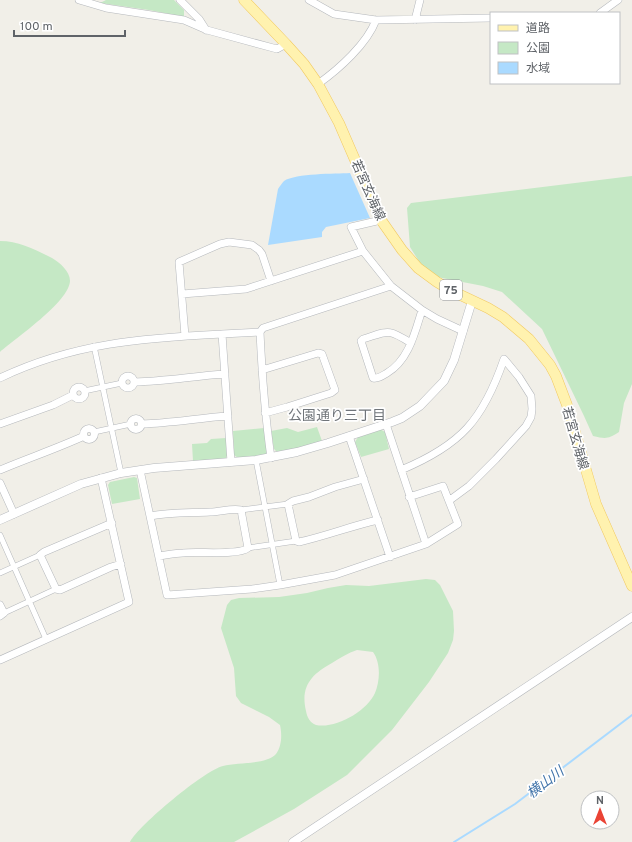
<svg xmlns="http://www.w3.org/2000/svg" width="632" height="842" font-family="Overpass,'Noto Sans JP',sans-serif">
	<style>
		.green { fill: #c5e8c5; fill-rule: evenodd }
		.water { fill: #aadaff }
		.lines { fill: none; stroke-linecap: round; stroke-linejoin: round }
		.stream { stroke: #aadaff; stroke-width: 2 }
		.pedestrian-casing { stroke: #b5b8bc; stroke-width: 6 }
		.minor-casing { stroke: #b5b8bc; stroke-width: 8 }
		.tertiary-casing { stroke: #b5b8bc; stroke-width: 9 }
		.primary-casing { stroke: #f2c960; stroke-width: 11 }
		.pedestrian { stroke: #fff; stroke-width: 5 }
		.minor { stroke: #fff; stroke-width: 7 }
		.tertiary { stroke: #fff; stroke-width: 8 }
		.primary { stroke: #fff2af; stroke-width: 10 }
		.labels { text-anchor: middle; stroke-width: 3.5; stroke-linejoin: round; paint-order: stroke }
		.shield { fill: #fff; stroke: #8f9295; stroke-width: 1 }
		.shield-label { font-size: 12px; font-weight: bold; fill: #5f6368 }
		.street-label { font-size: 13px; fill: #5f6368; stroke: #fff }
		.neighbourhood-label { font-size: 14px; fill: #70757a; stroke: #fff }
		.water-label { font-size: 14px; font-style: italic; fill: #4174aa; stroke: #fff }
	</style>
	<rect width="100%" height="100%" fill="#f1efe8"/>
	<path class="green" d="M106 0H174L184 10V17L149 10 100 3Z
		M632 176V384L624 403 619 432C608 439 606 439 593 436L584 416 542 329 502 292 483 286 442 278 427 274 410 247 407 208 411 203Z
		M0 241C19 241 36 250 52 258 60 263 70 271 70 281 69 302 16 338 0 352Z
		M317 427 322 441 299 448 277 452 274 449 271 431 287 428 298 432Z
		M264 428 268 451 266 455 238 458 234 455 233 431Z
		M380 429 385 432 389 449 361 457 355 442 358 437Z
		M226 438 227 456 225 459 193 461 192 444 207 443 211 439Z
		M134 477 137 478 140 499 112 504 108 485 110 482Z
		M426 579 435 580 440 585 453 611 454 631 453 640 448 653 429 682 392 730 347 775 294 809 234 842H130C139 825 205 770 223 766 237 762 266 765 276 754 282 746 282 734 280 725L269 717 241 703 236 696 234 668 221 628 227 605 231 600 239 598 279 597 307 593 328 588 346 585 369 586ZM357 650 373 652C381 663 380 681 375 693 367 711 336 729 316 725 310 723 307 717 306 711 300 686 312 674 332 663 340 658 348 653 357 650Z"/>
	<path class="water" d="M350 173 370 218 326 227 322 232V237L268 245 278 189C280 186 282 183 284 181 296 173 335 174 350 173Z"/>
	<g class="lines">
		<path class="stream" d="M454 842 515 804 632 715"/>
		<g class="pedestrian-casing">
			<path id="pedestrian" d="M94 346 121 473
				M84 391 122 383
				M94 432 131 424
				M256 460 280 585
				M241 510 288 504
				M0 535 46 639
				M248 548 296 541
				M0 573 40 555
				M4 613 56 589"/>
		</g>
		<g class="minor-casing">
			<path id="minor" d="M79 0 106 8 184 20 207 30 277 49 286 44
				M180 0 199 19 206 30
				M309 0 334 14 376 20 491 18
				M600 13 618 0
				M415 20 420 0
				M318 84C339 69 367 44 376 20
				M363 251 351 227 381 220
				M182 294 246 289 363 251 391 286
				M185 336 179 262 220 244 229 242 252 245 259 250 262 254 271 281
				M411 343C387 328 389 331 363 339L361 341 373 378C378 379 382 376 387 373 409 360 415 332 422 310
				M262 370 318 353 322 354 335 390 331 393 287 407 265 413
				M122 382a6 6 0 1 1 12 0a6 6 0 1 1-12 0Z
				M0 378C73 343 143 338 222 334
				M135 382C165 381 195 376 225 374
				M73 393a6 6 0 1 1 12 0a6 6 0 1 1-12 0Z
				M130.5 424a5.5 5.5 0 1 1 11 0a5.5 5.5 0 1 1-11 0Z
				M0 424 53 405 73 395
				M142 424C171 423 199 418 228 416
				M386 424 426 544
				M83.5 434a5.5 5.5 0 1 1 11 0a5.5 5.5 0 1 1-11 0Z
				M349 436 390 557
				M271 458C265 415 262 375 260 332L263 328 391 286 422 310 437 319 463 331
				M231 462 222 334 260 332
				M0 470C28 458 56 449 84 436
				M140 470 167 595 252 589 280 585 335 575 426 544 458 524 443 486 409 497
				M401 470C461 445 483 420 504 359L519 377 531 396 532 409 531 417 526 426 496 459 469 486 450 500
				M364 479 335 487 309 497 293 501 288 504 296 541 299 542C326 536 351 526 378 520
				M0 483 14 514
				M150 516C170 512 189 513 210 512 220 512 231 508 241 510L248 548C238 556 198 551 183 553 175 553 167 555 159 556
				M112 523 44 552 40 555 56 589 60 590 111 567 121 564
				M0 605 4 613 0 616
				M0 660 129 602 101 478"/>
		</g>
		<g class="tertiary-casing">
			<path id="tertiary" d="M0 520 81 484 121 473 154 468 256 460 297 452 328 443 392 422 402 418 420 406 444 381 454 360 472 301
				M293 842 632 617"/>
		</g>
		<g class="primary-casing">
			<path id="primary" d="M244 0 286 44 304 64 318 84 339 123 381 220 402 250 418 268 437 282 452 291 488 308 503 317 529 339 550 365 556 376 567 405 596 504 632 586"/>
		</g>
		<use href="#pedestrian" class="pedestrian"/>
		<use href="#minor" class="minor"/>
		<use href="#tertiary" class="tertiary"/>
		<use href="#primary" class="primary"/>
	</g>
	<g class="labels">
		<rect class="shield" x="440" y="280" width="22" height="20" rx="3"/>
		<g class="shield-label">
			<text x="451" y="294">75</text>
		</g>
		<g class="street-label">
			<text transform="translate(369 190) rotate(66)" y="5">若宮玄海線</text>
			<text transform="translate(576 438) rotate(74)" y="5">若宮玄海線</text>
		</g>
		<g class="neighbourhood-label">
			<text x="337" y="420">公園通り三丁目</text>
		</g>
		<g class="water-label">
			<text transform="translate(545 782) rotate(-37)" y="5">横山川</text>
		</g>
	</g>
	<rect x="490" y="12" width="130" height="72" fill="#ffffff" stroke="#bfc1c3"/>
	<rect x="498" y="25" width="20" height="6" fill="#fff2af" stroke="#bfc1c3"/>
	<text x="526" y="32" font-size="12" fill="#5f6368">道路</text>
	<rect x="498" y="42" width="20" height="12" fill="#c5e8c5" stroke="#bfc1c3"/>
	<text x="526" y="52" font-size="12" fill="#5f6368">公園</text>
	<rect x="498" y="62" width="20" height="12" fill="#aadaff" stroke="#bfc1c3"/>
	<text x="526" y="72" font-size="12" fill="#5f6368">水域</text>
	<g transform="translate(600 810)"><circle r="19" fill="#ffffff" stroke="#bfc1c3"/>
	<path d="M0-3L7 15L0 10L-7 15Z" fill="#ea4335"/>
	<text y="-6" font-size="11" font-weight="bold" text-anchor="middle" fill="#5f6368">N</text>
	</g>
	<path d="M14 30v6h111v-6" fill="none" stroke="#5f6368" stroke-width="2"/>
	<text x="20" y="30" font-size="12" fill="#5f6368" stroke="#ffffff" stroke-width="3" paint-order="stroke">100 m</text>
</svg>
